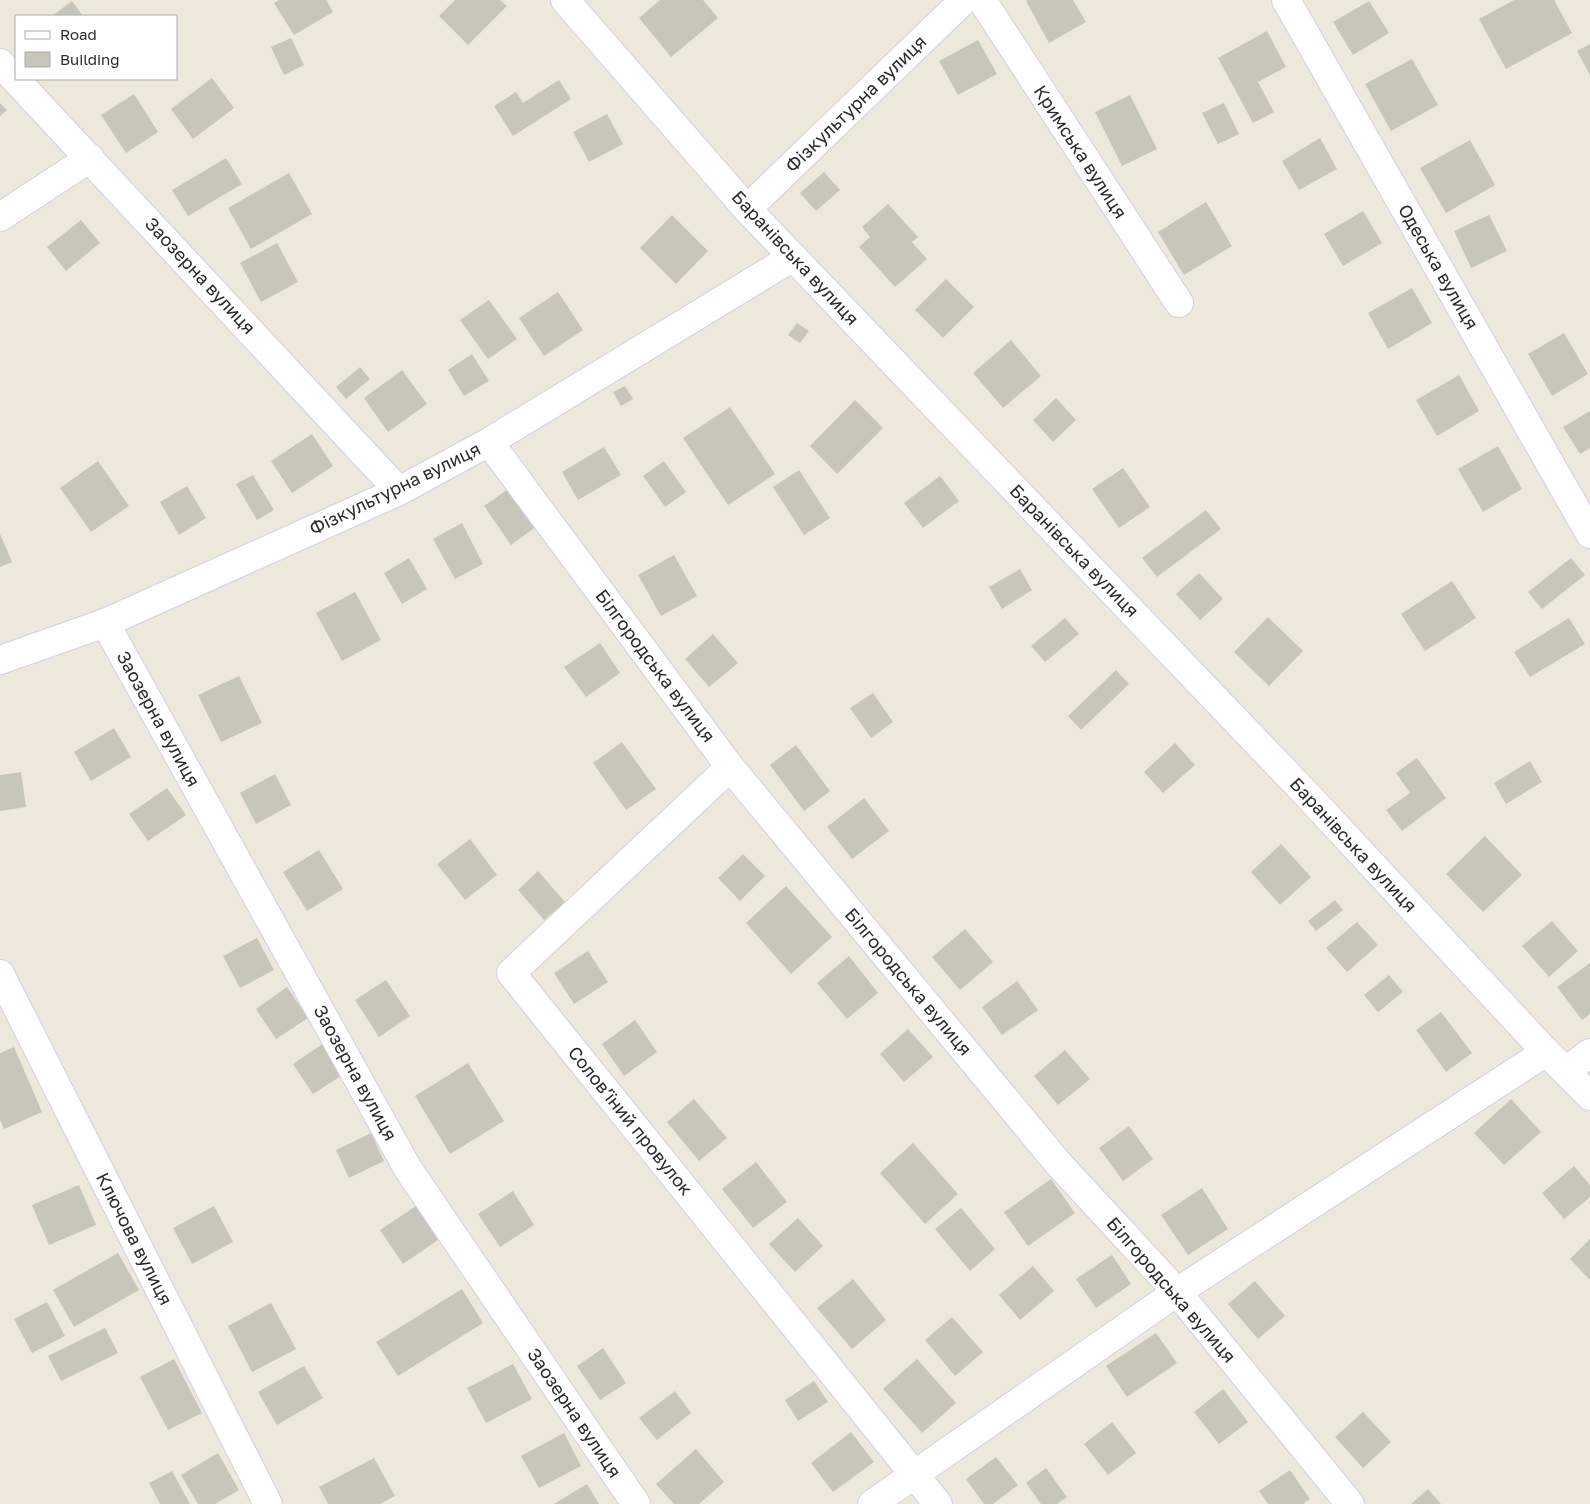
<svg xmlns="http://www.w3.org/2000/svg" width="1590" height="1504" font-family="'Golos Text',sans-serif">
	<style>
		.building { fill: #c8c5ba }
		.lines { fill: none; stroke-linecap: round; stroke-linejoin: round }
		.street-casing { stroke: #d0d1e4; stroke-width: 30 }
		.secondary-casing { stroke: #d0d1e4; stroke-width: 30 }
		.street { stroke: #fff; stroke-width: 28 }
		.secondary { stroke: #fff; stroke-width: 28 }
		.labels { text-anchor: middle; stroke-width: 4; stroke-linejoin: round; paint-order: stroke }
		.street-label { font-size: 18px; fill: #2a2a2a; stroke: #fff }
	</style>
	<rect width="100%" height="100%" fill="#ede8db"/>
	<path class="building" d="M279 0H326L333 12 294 35 274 3Z
		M455 0H500L507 6 468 45 439 16Z
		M660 0H703L718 18 671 57 639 18Z
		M1028 0H1073L1086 22 1049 43 1026 1Z
		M1514 0H1554L1572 33 1506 69 1479 19Z
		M72 1 83 16H52Z
		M1369 1 1389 33 1353 55 1333 22Z
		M1267 31 1286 67 1258 82 1274 112 1253 123 1218 58Z
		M291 38 304 65 284 75 271 47Z
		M978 40 997 74 958 95 939 61Z
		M1590 44V75L1577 51Z
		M1412 59 1438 105 1391 131 1365 84Z
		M212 78 234 108 193 139 171 109Z
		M559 80 571 99 513 136 494 106 516 92 523 103Z
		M134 94 158 132 126 153 101 115Z
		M1130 95 1157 149 1122 166 1095 112Z
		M0 103 7 110 0 116Z
		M1224 103 1239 134 1218 144 1202 113Z
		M607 114 623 144 589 162 573 132Z
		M1320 138 1337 169 1299 190 1282 161Z
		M1470 140 1495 185 1446 213 1420 168Z
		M226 158 242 184 188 216 172 190Z
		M824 172 840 190 816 211 800 193Z
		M289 173 312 214 251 249 228 208Z
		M1206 202 1232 246 1184 275 1158 232Z
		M888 204 918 237 912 242 927 259 895 287 859 247 870 237 862 227Z
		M1363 211 1382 243 1343 266 1324 234Z
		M672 215 708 251 676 284 640 248Z
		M1489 215 1507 251 1471 268 1454 231Z
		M81 220 100 243 66 271 47 247Z
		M277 243 298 282 261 302 240 263Z
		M946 279 974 307 943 338 915 310Z
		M1412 288 1432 323 1388 349 1368 313Z
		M558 292 583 330 544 356 519 318Z
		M489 300 517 339 488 359 460 320Z
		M797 323 809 331 800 343 788 335Z
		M1564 333 1588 374 1552 396 1528 354Z
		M1011 340 1041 376 1003 408 973 373Z
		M472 354 489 381 464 396 448 370Z
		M360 367 370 379 346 399 336 387Z
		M402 370 427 404 388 432 364 398Z
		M1459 375 1479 411 1437 436 1416 400Z
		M625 386 633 399 621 406 613 392Z
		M1056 398 1076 420 1053 442 1033 420Z
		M855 400 883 428 837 474 810 446Z
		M730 407 775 474 728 505 683 438Z
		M1590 411V448L1580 454 1563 427Z
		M312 434 333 466 292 493 271 461Z
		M1498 446 1522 489 1483 512 1458 469Z
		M604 447 621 475 578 500 562 472Z
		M98 461 129 506 91 532 60 488Z
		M664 461 686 492 665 507 643 476Z
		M1123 468 1150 507 1119 528 1092 489Z
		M799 470 830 518 804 535 773 487Z
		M253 475 274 510 257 520 236 484Z
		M940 476 959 501 923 528 904 503Z
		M187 486 206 518 179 535 160 502Z
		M511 487 537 526 511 545 484 506Z
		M1206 510 1221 529 1157 577 1142 558Z
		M462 523 483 564 455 579 433 539Z
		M0 534 12 562 0 567Z
		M674 555 697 596 661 616 638 575Z
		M409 558 427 589 402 604 384 573Z
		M1571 558 1585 575 1542 609 1528 592Z
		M1020 569 1032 590 1002 609 989 587Z
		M1199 573 1223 599 1200 620 1176 594Z
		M1452 581 1476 618 1425 651 1401 614Z
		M355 592 381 640 342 661 316 613Z
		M1268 617 1303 651 1269 686 1234 652Z
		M1065 618 1079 634 1045 662 1031 646Z
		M1569 618 1585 644 1530 677 1514 652Z
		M713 634 738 663 709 687 685 659Z
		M600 643 620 673 586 697 564 667Z
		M1116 670 1129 684 1081 730 1068 716Z
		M239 676 262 723 221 742 198 695Z
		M873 693 893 722 871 738 850 708Z
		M114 728 131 757 91 781 74 752Z
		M622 742 656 789 626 810 593 763Z
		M1175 743 1195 765 1163 793 1144 772Z
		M796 745 830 791 804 811 770 765Z
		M1417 758 1446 798 1402 831 1386 810 1410 793 1396 773Z
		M1530 761 1542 782 1506 804 1494 783Z
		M21 772 26 807 0 811V775Z
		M275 774 291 805 256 824 240 793Z
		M167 788 186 815 148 841 129 814Z
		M864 798 889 831 852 859 827 827Z
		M1485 836 1522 875 1483 912 1446 874Z
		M470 839 497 875 465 900 437 864Z
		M1281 844 1311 877 1280 905 1251 872Z
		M319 850 343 889 307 911 283 872Z
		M743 854 765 876 740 901 718 878Z
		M538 871 565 902 544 920 518 890Z
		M786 886 832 937 791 974 746 923Z
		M1335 900 1343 910 1316 931 1308 921Z
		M1552 921 1578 951 1549 977 1522 946Z
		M1357 922 1378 945 1347 972 1326 948Z
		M965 929 993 962 960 990 932 957Z
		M257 938 274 970 240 988 223 956Z
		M588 951 608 982 574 1004 554 973Z
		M849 956 878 993 847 1019 817 983Z
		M1590 963V1014L1582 1020 1557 987Z
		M1389 975 1403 992 1378 1012 1364 995Z
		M386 980 410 1016 379 1037 355 1000Z
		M1017 981 1038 1010 1002 1035 982 1007Z
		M287 987 308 1018 276 1039 256 1009Z
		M1441 1012 1472 1053 1446 1072 1416 1030Z
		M635 1020 657 1052 624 1076 602 1044Z
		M908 1029 933 1057 904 1082 880 1054Z
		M324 1043 344 1074 313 1094 293 1064Z
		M14 1047 42 1112 4 1129 0 1120V1053Z
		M1065 1050 1090 1079 1058 1105 1034 1076Z
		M468 1063 504 1121 450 1154 415 1096Z
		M694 1099 727 1138 699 1161 667 1122Z
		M1511 1099 1541 1132 1504 1165 1474 1133Z
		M1129 1126 1153 1159 1123 1181 1099 1148Z
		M371 1133 384 1161 349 1178 336 1150Z
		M913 1143 958 1194 925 1224 880 1173Z
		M756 1162 787 1202 753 1228 722 1189Z
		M1574 1166 1590 1185V1197L1564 1219 1542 1193Z
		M1051 1179 1075 1213 1028 1246 1004 1212Z
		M79 1185 96 1225 49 1245 32 1205Z
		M1202 1188 1228 1229 1188 1255 1161 1215Z
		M513 1191 534 1225 500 1247 478 1214Z
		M214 1206 233 1242 192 1264 173 1228Z
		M416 1206 438 1240 403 1264 380 1230Z
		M961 1208 995 1249 970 1271 935 1229Z
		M798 1218 823 1246 795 1272 769 1244Z
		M1590 1239V1278L1589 1279 1570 1259Z
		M118 1253 139 1290 74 1327 53 1290Z
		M1112 1255 1131 1284 1096 1308 1076 1279Z
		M1033 1266 1054 1291 1020 1320 999 1295Z
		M853 1279 886 1320 852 1349 817 1308Z
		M1255 1281 1285 1316 1258 1339 1228 1304Z
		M462 1289 483 1323 398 1376 376 1342Z
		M47 1302 65 1336 32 1353 14 1319Z
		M271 1303 296 1349 252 1372 228 1326Z
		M952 1317 983 1352 955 1376 925 1340Z
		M105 1328 118 1353 61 1381 48 1356Z
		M1156 1333 1177 1363 1127 1397 1106 1366Z
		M603 1348 626 1383 600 1400 577 1366Z
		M174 1359 202 1413 168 1430 140 1377Z
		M917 1359 956 1403 922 1433 883 1389Z
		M513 1364 532 1399 486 1423 467 1388Z
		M304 1366 323 1398 277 1425 258 1392Z
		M814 1381 828 1402 798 1421 785 1400Z
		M1223 1389 1248 1422 1219 1444 1194 1412Z
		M675 1391 691 1413 657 1440 639 1418Z
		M1363 1412 1391 1442 1363 1468 1335 1437Z
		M1112 1422 1136 1453 1108 1475 1084 1444Z
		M851 1432 874 1462 833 1492 811 1463Z
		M564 1433 581 1466 539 1488 521 1456Z
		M696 1449 724 1482 699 1504H674L656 1484Z
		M218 1453 239 1490 215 1504H198L181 1475Z
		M996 1457 1018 1485 993 1504H984L966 1479Z
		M374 1458 395 1496 380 1504H328L319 1487Z
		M1046 1468 1067 1497 1057 1504H1041L1026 1483Z
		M1290 1470 1310 1499 1303 1504H1268L1259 1491Z
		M172 1471 190 1504H160L149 1483Z
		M587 1484 599 1504H554Z
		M1428 1489 1441 1504H1411Z"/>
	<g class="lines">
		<g class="street-casing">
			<path id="street" d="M982 0 1179 303
				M1286 0 1590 534
				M0 63 399 491
				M747 209 964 0
				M0 217 90 158
				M489 442 730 767 1057 1162 1177 1292 1350 1504
				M105 623 408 1169 636 1504
				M0 660 105 623 399 491 489 442 793 257
				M730 767 511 973 938 1504
				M0 974 268 1504
				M1566 1071 1590 1053
				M872 1504 1177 1292 1546 1052"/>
		</g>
		<g class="secondary-casing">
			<path id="secondary" d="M565 0 747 209 1311 799 1546 1052 1590 1096"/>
		</g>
		<use href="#street" class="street"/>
		<use href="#secondary" class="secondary"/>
	</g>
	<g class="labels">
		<g class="street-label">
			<text transform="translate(856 104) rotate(-44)" y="6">Фізкультурна вулиця</text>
			<text transform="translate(1080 152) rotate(57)" y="6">Кримська вулиця</text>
			<text transform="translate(795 258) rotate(47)" y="6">Баранівська вулиця</text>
			<text transform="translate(1438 267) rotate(60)" y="6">Одеська вулиця</text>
			<text transform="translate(200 276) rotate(47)" y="6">Заозерна вулиця</text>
			<text transform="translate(395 489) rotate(-26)" y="6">Фізкультурна вулиця</text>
			<text transform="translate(1074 551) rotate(46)" y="6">Баранівська вулиця</text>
			<text transform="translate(655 666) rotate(53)" y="6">Білгородська вулиця</text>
			<text transform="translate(158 719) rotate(61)" y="6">Заозерна вулиця</text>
			<text transform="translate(1353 845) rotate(47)" y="6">Баранівська вулиця</text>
			<text transform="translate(908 982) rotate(50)" y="6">Білгородська вулиця</text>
			<text transform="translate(355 1073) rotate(61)" y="6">Заозерна вулиця</text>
			<text transform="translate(630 1121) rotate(51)" y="6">Соловʼїний провулок</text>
			<text transform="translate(134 1239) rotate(63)" y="6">Ключова вулиця</text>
			<text transform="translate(1171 1290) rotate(49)" y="6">Білгородська вулиця</text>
			<text transform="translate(574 1413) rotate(56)" y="6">Заозерна вулиця</text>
		</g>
	</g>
	<rect x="15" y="15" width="162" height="65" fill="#ffffff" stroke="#aaaaaa"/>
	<rect x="25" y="31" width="25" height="8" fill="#ffffff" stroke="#aaaaaa"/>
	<text x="60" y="40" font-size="15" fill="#2a2a2a">Road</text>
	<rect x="25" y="52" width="25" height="15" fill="#c8c5ba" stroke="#aaaaaa"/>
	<text x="60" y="65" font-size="15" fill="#2a2a2a">Building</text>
</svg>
